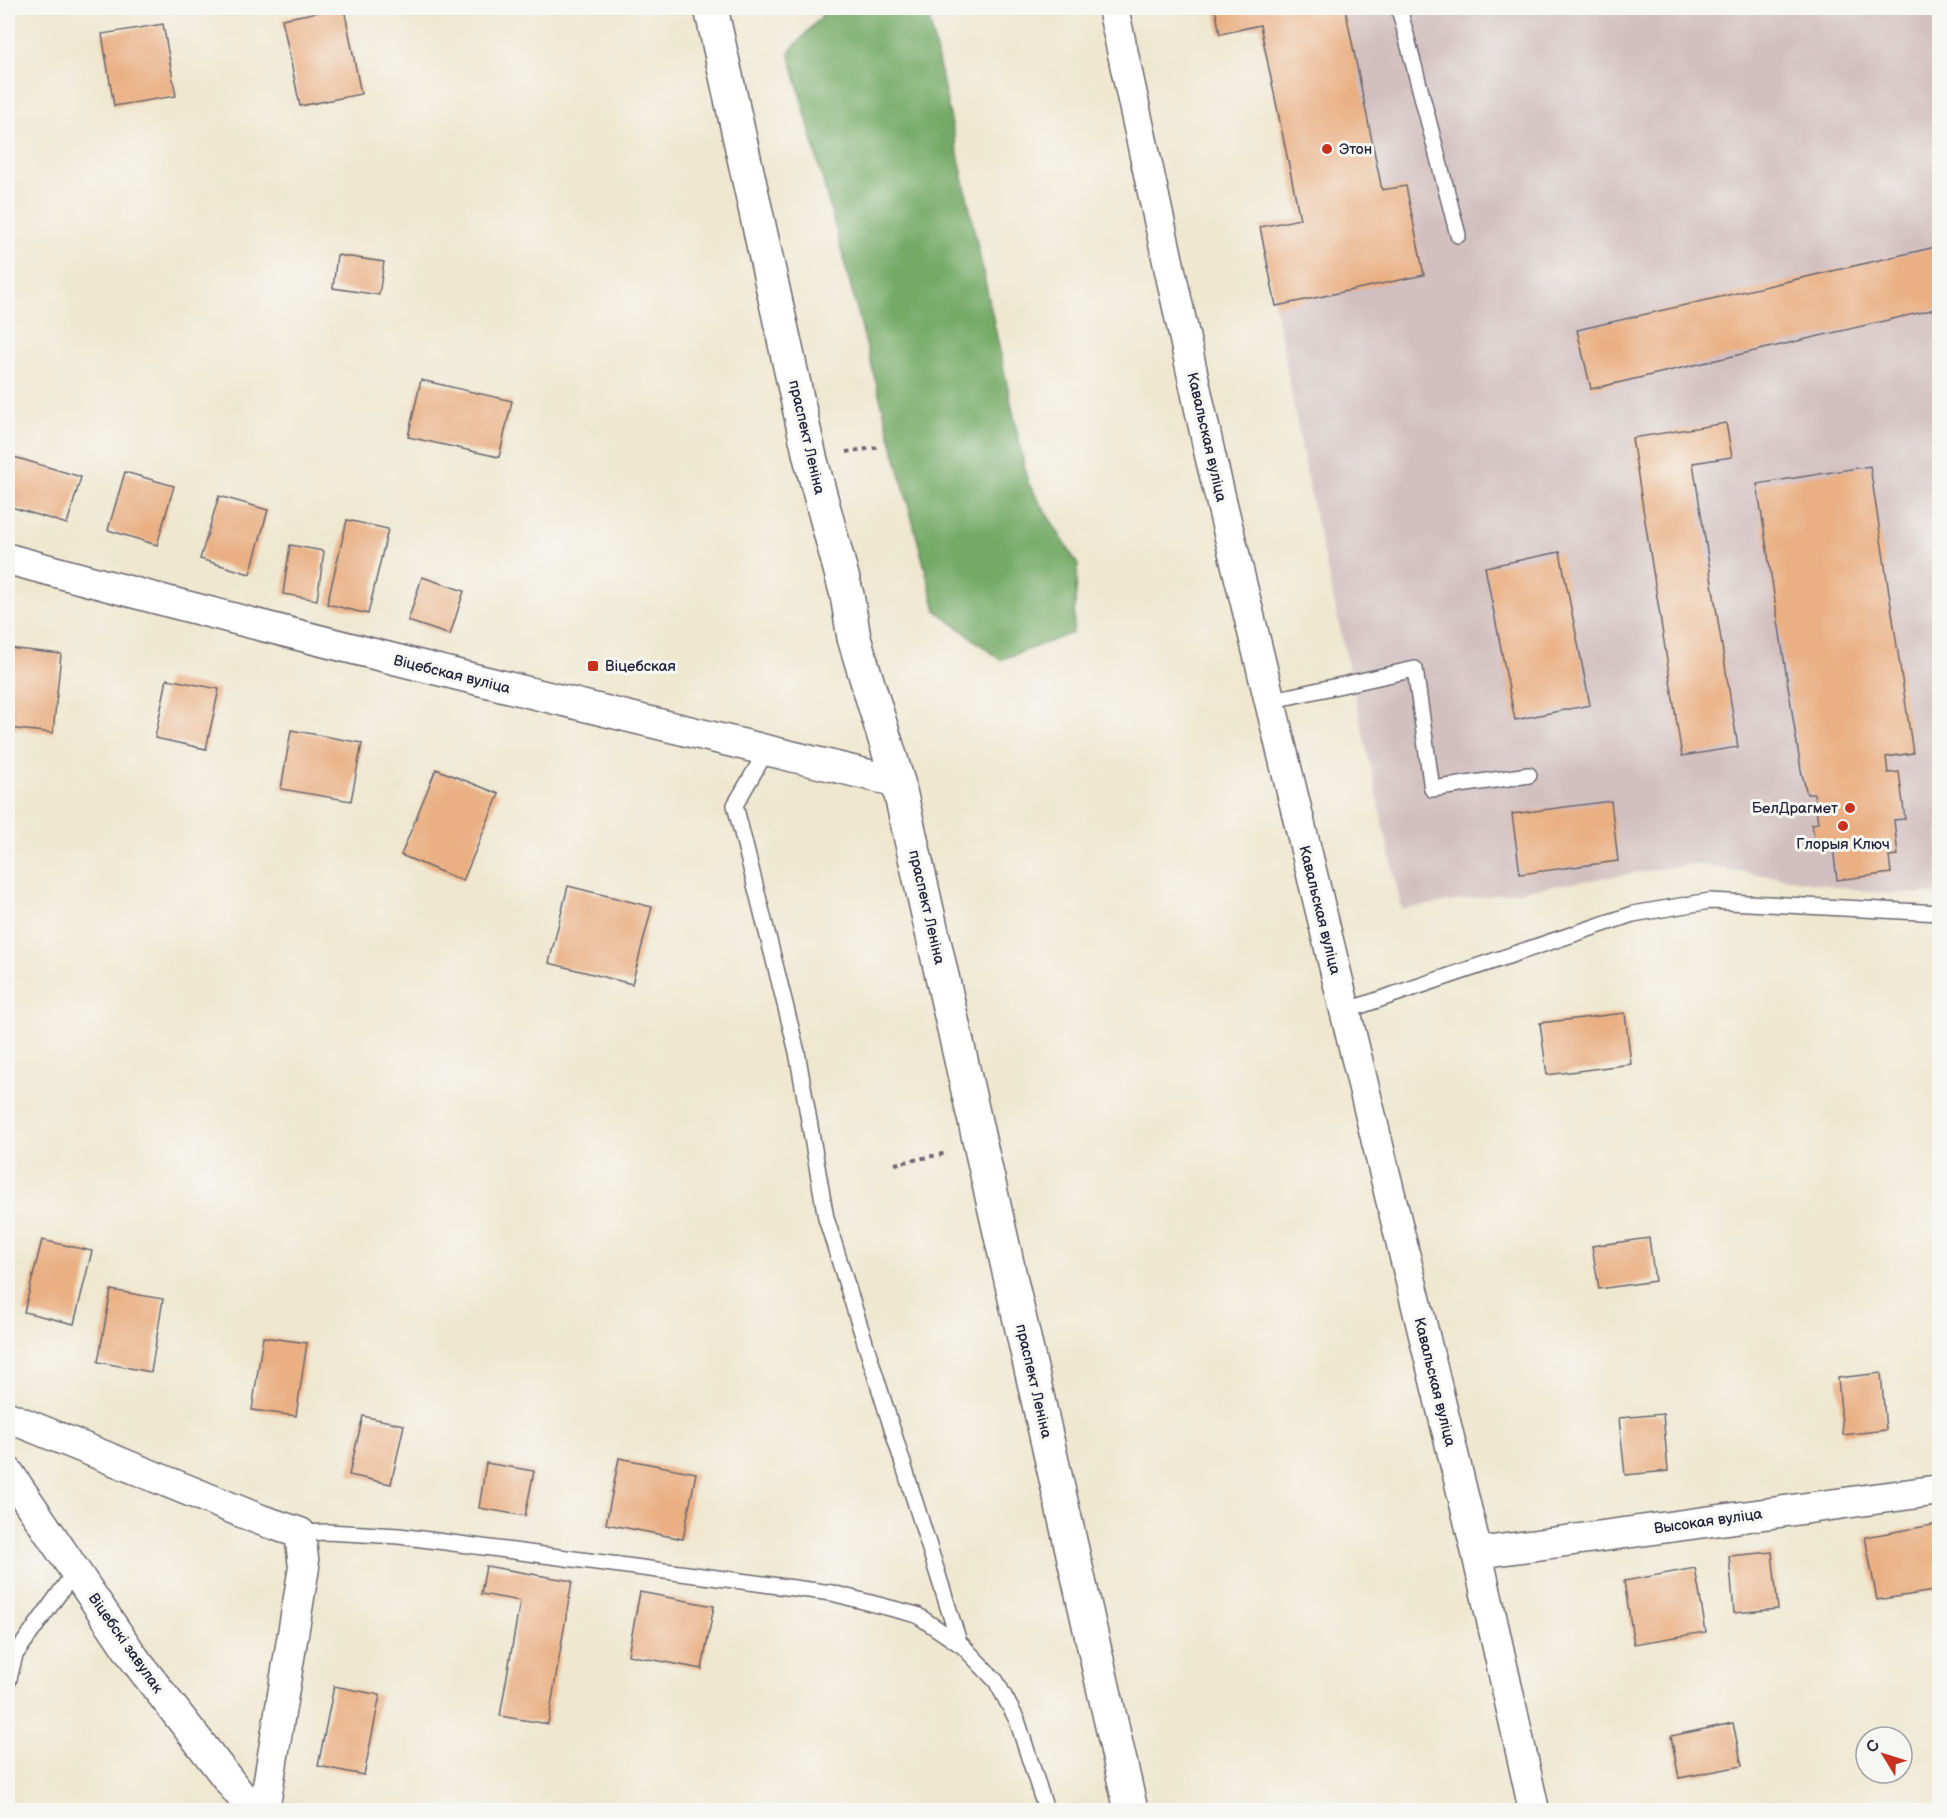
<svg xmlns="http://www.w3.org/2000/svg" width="1947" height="1818" font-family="'Balsamiq Sans',sans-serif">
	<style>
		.industrial { fill: #d2bfc0 }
		.forest { fill: #74aa66; stroke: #4b6650; stroke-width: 1.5 }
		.building { fill: #eab084 }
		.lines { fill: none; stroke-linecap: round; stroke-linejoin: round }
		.lane-casing { stroke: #6a676f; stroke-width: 18 }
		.street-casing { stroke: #6a676f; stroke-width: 33 }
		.primary-casing { stroke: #6a676f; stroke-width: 36 }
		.path { stroke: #6a676f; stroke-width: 4; stroke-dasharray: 4.5 4.5; stroke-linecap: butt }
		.lane { stroke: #fff; stroke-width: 15 }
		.street { stroke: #fff; stroke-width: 30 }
		.primary { stroke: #fff; stroke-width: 33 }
		.poi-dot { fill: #c8321e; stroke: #f6f6f2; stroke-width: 2 }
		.labels { text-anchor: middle; stroke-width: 6; stroke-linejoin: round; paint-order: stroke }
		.poi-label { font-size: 15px; fill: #22223b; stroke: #f6f6f2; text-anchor: start }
		.street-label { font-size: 15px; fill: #22223b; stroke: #f6f6f2 }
	</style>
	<rect width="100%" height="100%" fill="#f6f6f2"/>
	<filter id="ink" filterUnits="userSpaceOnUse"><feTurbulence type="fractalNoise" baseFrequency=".0167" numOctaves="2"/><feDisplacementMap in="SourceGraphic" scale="12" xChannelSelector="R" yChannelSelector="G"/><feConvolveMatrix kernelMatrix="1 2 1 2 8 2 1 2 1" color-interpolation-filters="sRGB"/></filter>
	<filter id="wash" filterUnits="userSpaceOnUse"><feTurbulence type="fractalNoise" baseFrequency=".008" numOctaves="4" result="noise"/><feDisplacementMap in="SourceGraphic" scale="24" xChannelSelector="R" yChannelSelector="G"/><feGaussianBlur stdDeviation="1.35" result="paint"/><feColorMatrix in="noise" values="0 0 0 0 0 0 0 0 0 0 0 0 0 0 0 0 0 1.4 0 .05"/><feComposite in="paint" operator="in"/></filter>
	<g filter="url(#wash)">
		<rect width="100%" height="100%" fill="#efe7cf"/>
		<path class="industrial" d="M1215 8H1939V894L1879 893 1693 864 1402 909 1312 502 1260 227 1300 218 1260 26 1220 34Z"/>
		<path class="forest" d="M829 8H927L1028 483 1078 565 1073 633 1000 660 936 610 789 52Z"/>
		<g id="blocks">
			<path class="building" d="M338 8H344L361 94 300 106 282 19Z
				M1215 8H1345L1382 190 1406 186 1424 275 1276 306 1260 227 1300 219 1260 25 1220 34Z
				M163 24 176 96 114 106 102 34Z
				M1940 246V308L1591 389 1577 330Z
				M337 255 384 262 379 295 333 288Z
				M421 380 512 401 499 457 408 437Z
				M1726 423 1732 457 1693 463 1738 747 1682 756 1632 438Z
				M11 456 81 477 67 524 8 506V467Z
				M1870 466 1913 753 1886 757 1888 773 1899 772 1905 819 1894 820 1898 855 1889 856 1891 873 1837 880 1833 847 1816 850 1812 824 1818 823 1814 794H1807L1801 770 1757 484Z
				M125 472 174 486 157 545 108 530Z
				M219 496 268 510 250 574 200 559Z
				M347 520 388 529 368 614 327 604Z
				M290 545 324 551 317 600 283 594Z
				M1560 552 1590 705 1515 720 1485 567Z
				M422 577 464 591 450 635 408 621Z
				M8 648 61 654 53 733 8 728Z
				M167 679 219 689 206 749 155 738Z
				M291 730 362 743 351 801 281 789Z
				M436 769 499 794 463 881 401 855Z
				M1611 801 1618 861 1520 874 1512 814Z
				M568 886 652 907 632 984 549 963Z
				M1625 1013 1631 1064 1547 1075 1540 1023Z
				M1649 1238 1655 1281 1599 1289 1592 1246Z
				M42 1240 92 1251 74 1324 24 1312Z
				M111 1290 163 1299 151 1372 98 1362Z
				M263 1337 307 1343 296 1416 252 1410Z
				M1881 1373 1886 1430 1843 1435 1838 1378Z
				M1663 1414 1668 1471 1625 1475 1619 1418Z
				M363 1416 404 1425 391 1484 349 1475Z
				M619 1458 696 1473 683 1539 606 1524Z
				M486 1463 534 1471 525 1516 479 1508Z
				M1938 1524 1940 1536V1590L1877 1600 1865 1537Z
				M1772 1552 1778 1609 1734 1613 1729 1556Z
				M486 1566 572 1581 548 1724 500 1716 520 1601 481 1594Z
				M1695 1568 1706 1632 1634 1644 1624 1581Z
				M640 1592 714 1606 702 1669 628 1655Z
				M334 1686 380 1695 364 1775 318 1766Z
				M1733 1723 1742 1766 1679 1778 1671 1736Z"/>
		</g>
	</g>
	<g filter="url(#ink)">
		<use href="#blocks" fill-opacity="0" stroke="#6a676f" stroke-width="1.5"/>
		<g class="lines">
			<g class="lane-casing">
				<path id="lane" d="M1399 8 1458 235
					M1269 701 1415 669 1432 789 1529 775
					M767 750 735 805 797 1052 826 1218 959 1642 996 1681 1017 1720 1046 1810
					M1345 1011 1633 914 1710 901 1940 913
					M300 1533 327 1532 399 1536 832 1593 917 1615 961 1645
					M8 1682 15 1655 76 1570"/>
			</g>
			<g class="street-casing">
				<path id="street" d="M1113 8 1210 455 1477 1553 1534 1810
					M8 559C303 639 601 710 898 782
					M8 1417 261 1520 300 1533 304 1567 264 1810
					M8 1472 136 1661 252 1810
					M1477 1553 1940 1490"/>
			</g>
			<g class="primary-casing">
				<path id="primary" d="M711 8 810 457 847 595 854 638 898 782 1131 1810"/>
			</g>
			<path class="path" d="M846 452 881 447
				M895 1164 947 1153"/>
			<use href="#lane" class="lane"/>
			<use href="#street" class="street"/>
			<use href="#primary" class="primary"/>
		</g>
	</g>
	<g class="poi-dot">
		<circle cx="1327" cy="149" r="6"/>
		<rect x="587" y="660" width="12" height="12" rx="3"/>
		<circle cx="1850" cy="808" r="6"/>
		<circle cx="1843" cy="826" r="6"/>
	</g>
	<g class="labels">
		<g class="poi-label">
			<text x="1339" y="154">Этон</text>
			<text x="605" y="671">Віцебская</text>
			<text x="1838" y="813" text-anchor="end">БелДрагмет</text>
			<text x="1843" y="849" text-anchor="middle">Глорыя Ключ</text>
		</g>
		<g class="street-label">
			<text transform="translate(807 437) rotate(77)" y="5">праспект Леніна</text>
			<text transform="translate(1207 437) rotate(77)" y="5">Кавальская вуліца</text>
			<text transform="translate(452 674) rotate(14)" y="5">Віцебская вуліца</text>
			<text transform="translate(927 907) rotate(77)" y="5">праспект Леніна</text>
			<text transform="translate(1320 910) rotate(76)" y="5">Кавальская вуліца</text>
			<text transform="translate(1034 1381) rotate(77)" y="5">праспект Леніна</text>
			<text transform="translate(1435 1382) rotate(76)" y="5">Кавальская вуліца</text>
			<text transform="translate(1708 1521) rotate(-8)" y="5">Высокая вуліца</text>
			<text transform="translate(126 1643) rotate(55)" y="5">Віцебскі завулак</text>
		</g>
	</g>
	<rect width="1947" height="1818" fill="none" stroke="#f6f6f2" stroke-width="30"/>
	<g transform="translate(1884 1755) rotate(308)"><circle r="28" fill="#f6f6f2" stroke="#a1a1a9" stroke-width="1.5"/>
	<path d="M0-4.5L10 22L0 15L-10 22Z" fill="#c8321e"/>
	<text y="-9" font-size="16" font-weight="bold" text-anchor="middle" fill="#22223b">С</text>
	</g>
</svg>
